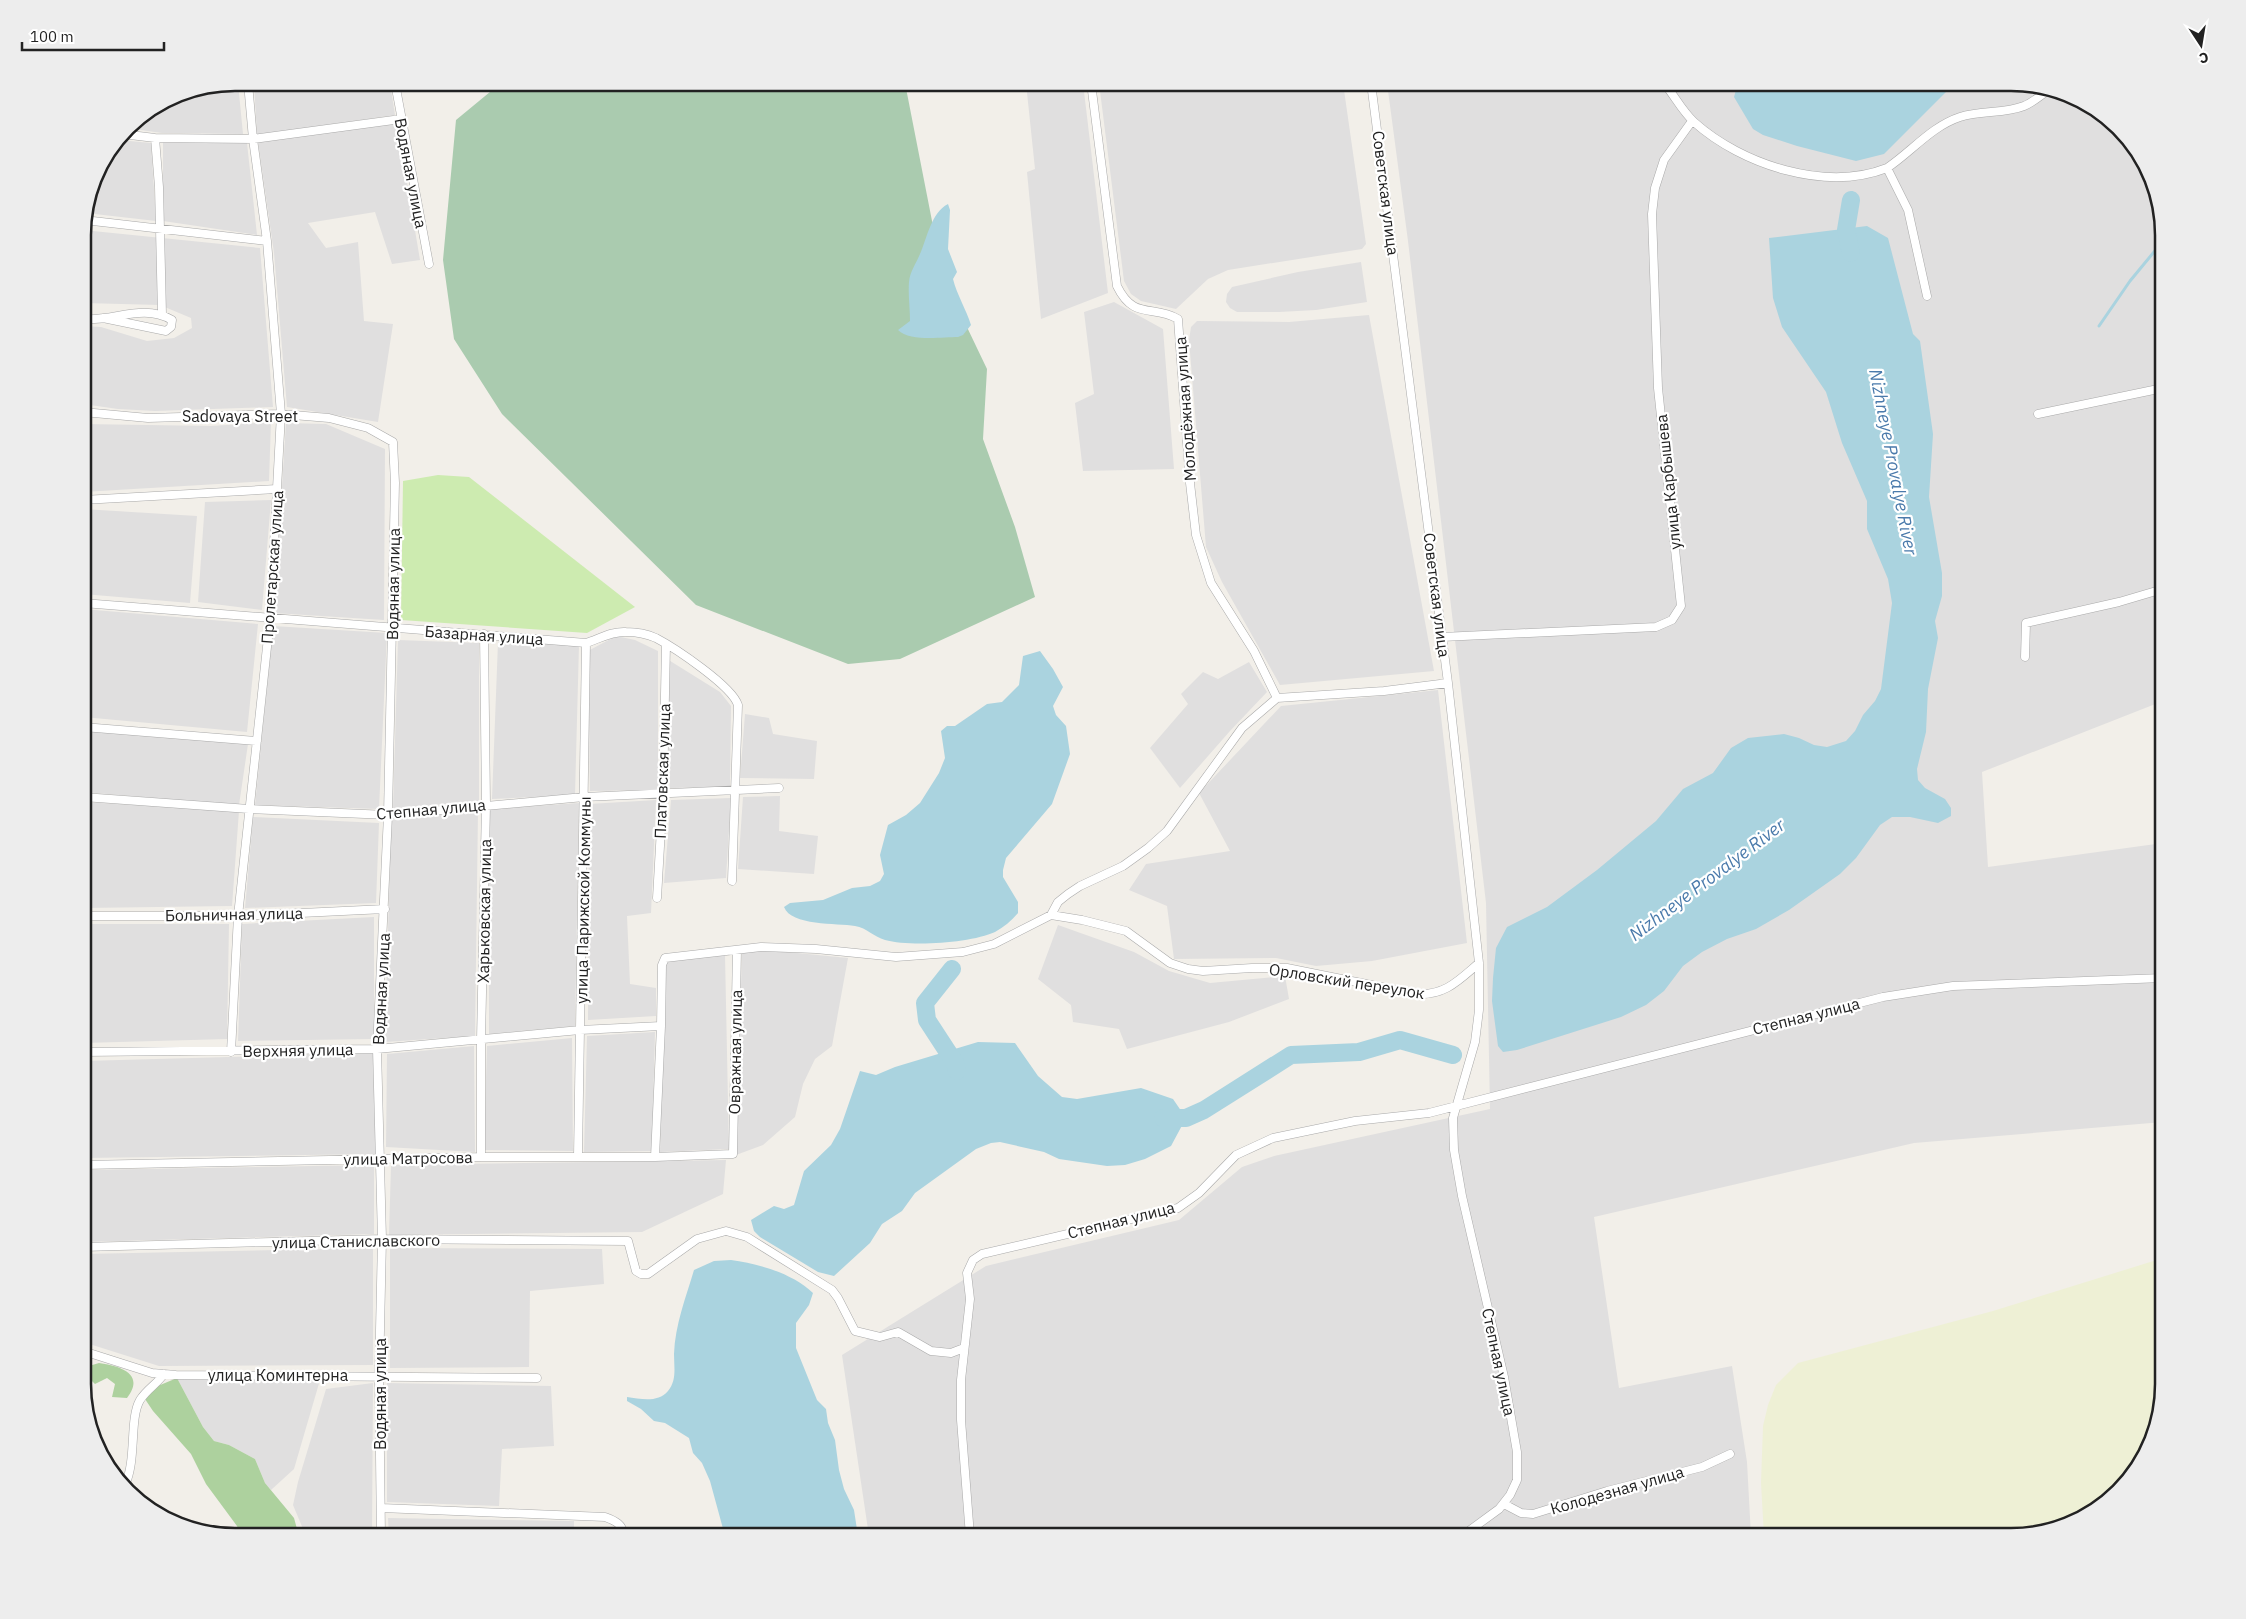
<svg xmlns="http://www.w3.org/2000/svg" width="2246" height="1619" font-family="'IBM Plex Sans',sans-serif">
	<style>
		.residential { fill: #e0dfdf }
		.farmland { fill: #eef0d5 }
		.grass { fill: #cdebb0 }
		.forest { fill: #add19e }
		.cemetery { fill: #aacbaf }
		.water { fill: #aad3df }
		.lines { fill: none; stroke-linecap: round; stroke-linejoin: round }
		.stream { stroke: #aad3df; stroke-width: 3 }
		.river { stroke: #aad3df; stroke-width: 18 }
		.minor-casing { stroke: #a9a9a9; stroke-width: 9 }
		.minor { stroke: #fff; stroke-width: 8 }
		.labels { text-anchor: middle; stroke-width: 4.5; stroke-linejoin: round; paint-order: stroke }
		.street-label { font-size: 16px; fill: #222; stroke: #fff }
		.water-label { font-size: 18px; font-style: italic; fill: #4a7aab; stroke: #fff }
		.rim { fill: none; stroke: #222; stroke-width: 2.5 }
	</style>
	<rect width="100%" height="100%" fill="#f2efe9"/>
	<path class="residential" d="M238 83 243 134 162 133 127 128 177 94Z
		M254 83H390L395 115 257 135Z
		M1026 83H1083L1108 293 1041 319 1027 172 1035 169Z
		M1099 83H1343L1366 244 1362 249 1228 270 1208 279 1176 309 1141 301 1131 294 1124 281Z
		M1387 83H2011L2060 91 2104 114 2148 167 2163 235V701L1982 772 1988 867 2163 843V1122L1914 1143 1594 1217 1619 1388 1732 1366 1747 1462 1751 1536H869L842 1355 986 1266 1179 1220 1242 1167 1274 1156 1490 1109 1486 903 1408 241Z
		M397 123 420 260 392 264 375 212 308 223 326 248 358 242 364 321 393 324 378 422 287 407 274 253 258 142Z
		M119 140 151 143 156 221 86 213 94 176Z
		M163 141 247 143 257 235 163 221Z
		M83 230 260 248 273 407 155 411 118 409 83 404V326L101 327 147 341 174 338 192 328 191 318 160 305 83 303Z
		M1361 262 1367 302 1316 310 1279 312H1237L1230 308 1226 302 1227 294 1232 287 1298 272Z
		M1114 302 1163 329 1174 469 1083 471 1075 403 1094 394 1084 312Z
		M1369 315 1434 671 1280 685 1222 582 1206 547 1189 340 1191 327 1197 321 1289 322Z
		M271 422 269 481 83 492V424L211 426Z
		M286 423 326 424 385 449 384 620 274 613Z
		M271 500 262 610 198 602 205 502Z
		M83 509 197 516 190 603 83 594Z
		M83 609 258 624 247 732 83 717Z
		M273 626 387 633 379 809 255 805Z
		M616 636 635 640 658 651V790L590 791 588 651Z
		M509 639 579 645 575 795 492 799 498 642Z
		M398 640 479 643V801L393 809Z
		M667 659 720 692 731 706 730 787 670 788Z
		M1249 662 1267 692 1230 731 1180 788 1150 748 1188 704 1181 694 1203 672 1218 679Z
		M1438 690 1467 943 1372 961 1316 966 1276 958 1174 959 1167 906 1129 890 1146 864 1230 851 1199 793 1281 706Z
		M745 714 769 718 773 734 817 741 814 779 740 778Z
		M83 731 248 744 239 805 83 792Z
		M780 796 779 831 818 836 814 874 738 869 743 797Z
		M731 798 726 878 664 883 671 800Z
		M656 800 651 913 627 916 630 984 656 988V1016L588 1020 589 804Z
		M83 802 239 811 232 906 83 908Z
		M579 803 575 1026 489 1034V809Z
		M478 811 475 1036 385 1042 391 820Z
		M253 817 379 823 376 903 245 908Z
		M374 917V1039L238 1041 242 924Z
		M83 924H229L227 1039 83 1043Z
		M1058 925 1134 952 1169 971 1210 983 1285 976 1289 999 1229 1022 1127 1049 1119 1029 1073 1022 1071 1005 1038 979Z
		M767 950 848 958 832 1046 815 1059 803 1084 795 1117 763 1145 736 1155 742 951Z
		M725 955 729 1149 660 1152 664 960Z
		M655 1032 652 1151 584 1152 587 1036Z
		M572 1038 573 1151 484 1150 487 1046Z
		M474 1046 475 1152 386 1147 387 1054Z
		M373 1053 376 1154 83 1158V1061Z
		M726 1160 723 1194 642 1232 389 1235 391 1165Z
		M374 1165V1234L83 1242V1170Z
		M373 1248V1365L159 1366 83 1342V1254Z
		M390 1248 602 1249 604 1284 530 1291 529 1367 390 1368Z
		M177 1378 320 1380 294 1469 271 1490 265 1483 255 1459 229 1445 214 1441 203 1427Z
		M373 1383 372 1536H306L293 1505 298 1482 326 1389Z
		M387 1383 551 1386 554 1446 502 1449 499 1506 387 1502Z
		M388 1518 574 1521V1536H389Z"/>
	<path class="farmland" d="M2163 1258V1384L2155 1433 2132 1477 2079 1521 2011 1536H1764L1761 1483 1763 1426 1768 1405 1776 1385 1798 1363 1993 1311Z"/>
	<path class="grass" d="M438 475 469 477 635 607 587 633 401 620 403 481Z"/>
	<path class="forest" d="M99 1363C119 1366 146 1373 127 1398L112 1397 115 1384 107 1378 95 1384 89 1378V1366Z
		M177 1378 203 1427 214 1441 229 1445 255 1459 265 1483 294 1518 299 1536H241L237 1526 206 1484 191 1454 153 1411 141 1393Z"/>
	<path class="cemetery" d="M495 83H905L943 277 987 369 983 439 1015 527 1035 597 900 659 848 664 696 605 502 414 454 339 443 260 456 120 496 87Z"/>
	<path class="water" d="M1738 83H1955L1884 154 1856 161 1797 146 1763 135 1753 129 1734 97Z
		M948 204 950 210 948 249 957 272 953 279C957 295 966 309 971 325L963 335 958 337C942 337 910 342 898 330L910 321C910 308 908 295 909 282 910 271 916 264 920 254 927 238 931 213 948 204Z
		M1867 226 1888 238 1913 334 1920 341 1933 434 1929 497 1942 573V596L1935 621 1938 638 1928 689 1926 732 1917 769 1918 780 1925 788 1945 799 1951 808V816L1938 823 1910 817H1892L1880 825 1856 858 1840 874 1789 910 1756 929 1727 939 1702 952 1683 966 1664 991 1646 1005 1621 1017 1517 1050 1503 1052 1498 1046 1492 1001 1493 978 1496 948 1507 927 1547 907 1597 870 1656 821 1683 789 1713 773 1731 748 1748 738 1784 734 1799 738 1814 745 1827 747 1846 741 1855 731 1863 715 1875 701 1881 689 1892 603 1888 579 1867 529V501L1842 443 1826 392 1782 327 1773 298 1769 238Z
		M1040 651 1053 669 1063 687 1053 706 1056 715 1066 726 1070 754 1052 804 1006 858 1003 870V877L1018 902V913C1011 921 1004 927 995 932 971 943 911 947 885 940 874 937 867 928 855 926 837 923 791 926 784 907L790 903 823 900 852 888 870 886 880 881 884 874 880 855 888 825 906 815 920 803 939 773 945 758 941 731 947 726H955L987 704 1002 702 1019 685 1023 656Z
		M978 1042 1015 1043 1038 1076 1062 1097 1077 1099 1141 1088 1173 1099 1186 1118 1171 1146 1145 1159 1125 1165 1107 1166 1059 1159 1044 1152 1000 1142 991 1143 976 1149 915 1193 902 1211 882 1224 870 1243 834 1276 818 1272 760 1237 754 1231 751 1220 774 1206 784 1209 794 1205 804 1171 831 1145 840 1129 860 1071 876 1075 895 1067Z
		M731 1260C759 1264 792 1273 813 1293L809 1305 796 1323V1348L817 1400 826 1409 828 1423 835 1440 839 1470 844 1489 854 1510 858 1536H725L710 1481 702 1463 693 1453 689 1438 665 1423 654 1421 641 1409 627 1401V1397C641 1399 658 1403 668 1391 677 1380 674 1367 674 1354 675 1325 686 1297 694 1270L714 1261Z"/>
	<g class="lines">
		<path class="stream" d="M2099 326 2130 281 2163 241"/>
		<path class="river" d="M1851 200 1846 230 1851 253
			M952 969 925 1003 927 1020 955 1063 957 1071
			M1163 1118H1186L1204 1110 1291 1055 1359 1052 1400 1040 1453 1055"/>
		<g class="minor-casing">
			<path id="minor" d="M395 83 429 264
				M1091 83 1117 286C1134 321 1153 304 1178 319L1190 483 1196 535 1211 583 1254 651 1277 698
				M1371 83 1448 683 1479 963V1010L1475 1042 1453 1118 1454 1150 1462 1196 1504 1377 1517 1452V1480L1510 1495 1499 1509 1462 1536
				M1664 83C1674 95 1682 111 1694 122 1742 165 1826 192 1887 168
				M122 134 155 138 253 139 401 119
				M155 138 159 187 162 314
				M84 220 267 241
				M1927 296 1908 210 1887 168C1911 152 1932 126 1960 117 1981 110 2004 114 2024 106 2034 102 2042 94 2050 89
				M83 319C114 322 142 303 172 320L171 327 166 331 103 318
				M83 412 148 418 281 414 329 418 368 428 393 442 395 483 388 815 377 1049 382 1239 379 1376 381 1536
				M2038 414 2163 388
				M83 500 277 489
				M83 603 586 643C599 639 612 631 626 632 636 632 647 634 656 638 675 648 732 686 738 705L732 881
				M1442 637 1656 627 1672 620 1681 606 1658 388 1652 214 1655 188 1664 160 1692 121
				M2025 657 2026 623 2119 602 2163 589
				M1448 683 1384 691 1277 698 1242 728 1167 831 1148 848 1123 866 1080 886 1068 894 1058 902 1051 915 1082 920 1126 931 1170 963 1188 969 1203 971 1252 968H1287L1416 994C1445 996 1459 980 1479 963
				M83 727 257 741
				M83 797 249 809 388 815 584 797 779 788
				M657 898 663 794 666 644
				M83 916H238L385 909
				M83 1052 377 1049 580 1030 661 1026
				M231 1052 238 916 270 619 281 414 267 241 253 139 248 83
				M481 1157V1040L486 805 484 634
				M578 1157 586 643
				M655 1157 661 1026 662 965 665 958 761 947 816 949 896 957 963 952 994 944 1051 915
				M83 1165 481 1157H655L733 1154 737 950
				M83 1247 382 1239 628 1241 636 1271 641 1274H648L697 1239 726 1231 747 1237 832 1290 838 1298 855 1331 880 1337 898 1332 931 1351 951 1353 964 1348
				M83 1351 152 1373 176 1375 537 1378
				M125 1485C137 1459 129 1419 140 1400 147 1389 157 1384 164 1374
				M1504 1504 1521 1513 1533 1514 1607 1491 1702 1467 1730 1454
				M381 1508 605 1517C616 1521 622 1524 625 1536
				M970 1536 961 1420V1380L970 1299 967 1273 973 1260 982 1254 1178 1208 1199 1193 1236 1155 1273 1138 1355 1121 1429 1113 1883 997 1953 986 2163 978"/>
		</g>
		<use href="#minor" class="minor"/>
	</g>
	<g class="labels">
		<g class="street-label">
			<text transform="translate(411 173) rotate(79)" y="6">Водяная улица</text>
			<text transform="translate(1386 193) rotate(83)" y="6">Советская улица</text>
			<text transform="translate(1185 409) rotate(-94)" y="6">Молодёжная улица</text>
			<text x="240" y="422">Sadovaya Street</text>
			<text transform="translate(1668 482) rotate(-96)" y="6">улица Карбышева</text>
			<text transform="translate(272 567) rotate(-86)" y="6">Пролетарская улица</text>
			<text transform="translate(393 584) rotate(-89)" y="6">Водяная улица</text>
			<text transform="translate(1437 595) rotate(83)" y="6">Советская улица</text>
			<text transform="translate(484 635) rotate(4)" y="6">Базарная улица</text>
			<text transform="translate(662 771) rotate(-88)" y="6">Платовская улица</text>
			<text transform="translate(431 809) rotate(-5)" y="6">Степная улица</text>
			<text transform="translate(583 900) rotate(-89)" y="6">улица Парижской Коммуны</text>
			<text transform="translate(484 911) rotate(-89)" y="6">Харьковская улица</text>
			<text transform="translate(234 914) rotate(-1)" y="6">Больничная улица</text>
			<text transform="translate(1347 981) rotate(9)" y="6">Орловский переулок</text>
			<text transform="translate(381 989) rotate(-87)" y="6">Водяная улица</text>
			<text transform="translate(1806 1016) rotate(-14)" y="6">Степная улица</text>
			<text transform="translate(298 1050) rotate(-1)" y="6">Верхняя улица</text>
			<text transform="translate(735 1052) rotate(-89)" y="6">Овражная улица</text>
			<text transform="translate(408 1158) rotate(-1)" y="6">улица Матросова</text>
			<text transform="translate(1121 1220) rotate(-14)" y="6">Степная улица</text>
			<text transform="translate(356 1241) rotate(-1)" y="6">улица Станиславского</text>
			<text transform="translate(1499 1362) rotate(78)" y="6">Степная улица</text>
			<text x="278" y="1381">улица Коминтерна</text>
			<text transform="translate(380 1394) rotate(-90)" y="6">Водяная улица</text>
			<text transform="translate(1617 1490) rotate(-16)" y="6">Колодезная улица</text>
		</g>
		<g class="water-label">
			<text transform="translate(1893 462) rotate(79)" y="6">Nizhneye Provalye River</text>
			<text transform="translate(1707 880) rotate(-37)" y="6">Nizhneye Provalye River</text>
		</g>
	</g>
	<path d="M0 0H2246V1619H0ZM235 91H2011A144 144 0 0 1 2155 235V1384A144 144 0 0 1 2011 1528H235A144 144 0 0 1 91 1384V235A144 144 0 0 1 235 91Z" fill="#ededed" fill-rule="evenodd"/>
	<path class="rim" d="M235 91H2011A144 144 0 0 1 2155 235V1384A144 144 0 0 1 2011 1528H235A144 144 0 0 1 91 1384V235A144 144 0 0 1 235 91Z"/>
	<g transform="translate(2201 45) rotate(168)" stroke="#ffffff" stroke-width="4" paint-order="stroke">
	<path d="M0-4L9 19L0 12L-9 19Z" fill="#222222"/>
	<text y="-8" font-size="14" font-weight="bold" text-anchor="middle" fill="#222222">С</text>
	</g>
	<path d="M22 42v8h142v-8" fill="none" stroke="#222222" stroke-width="2.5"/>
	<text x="30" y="42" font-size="15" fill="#222222" stroke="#ffffff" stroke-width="4" paint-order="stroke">100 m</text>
</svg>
